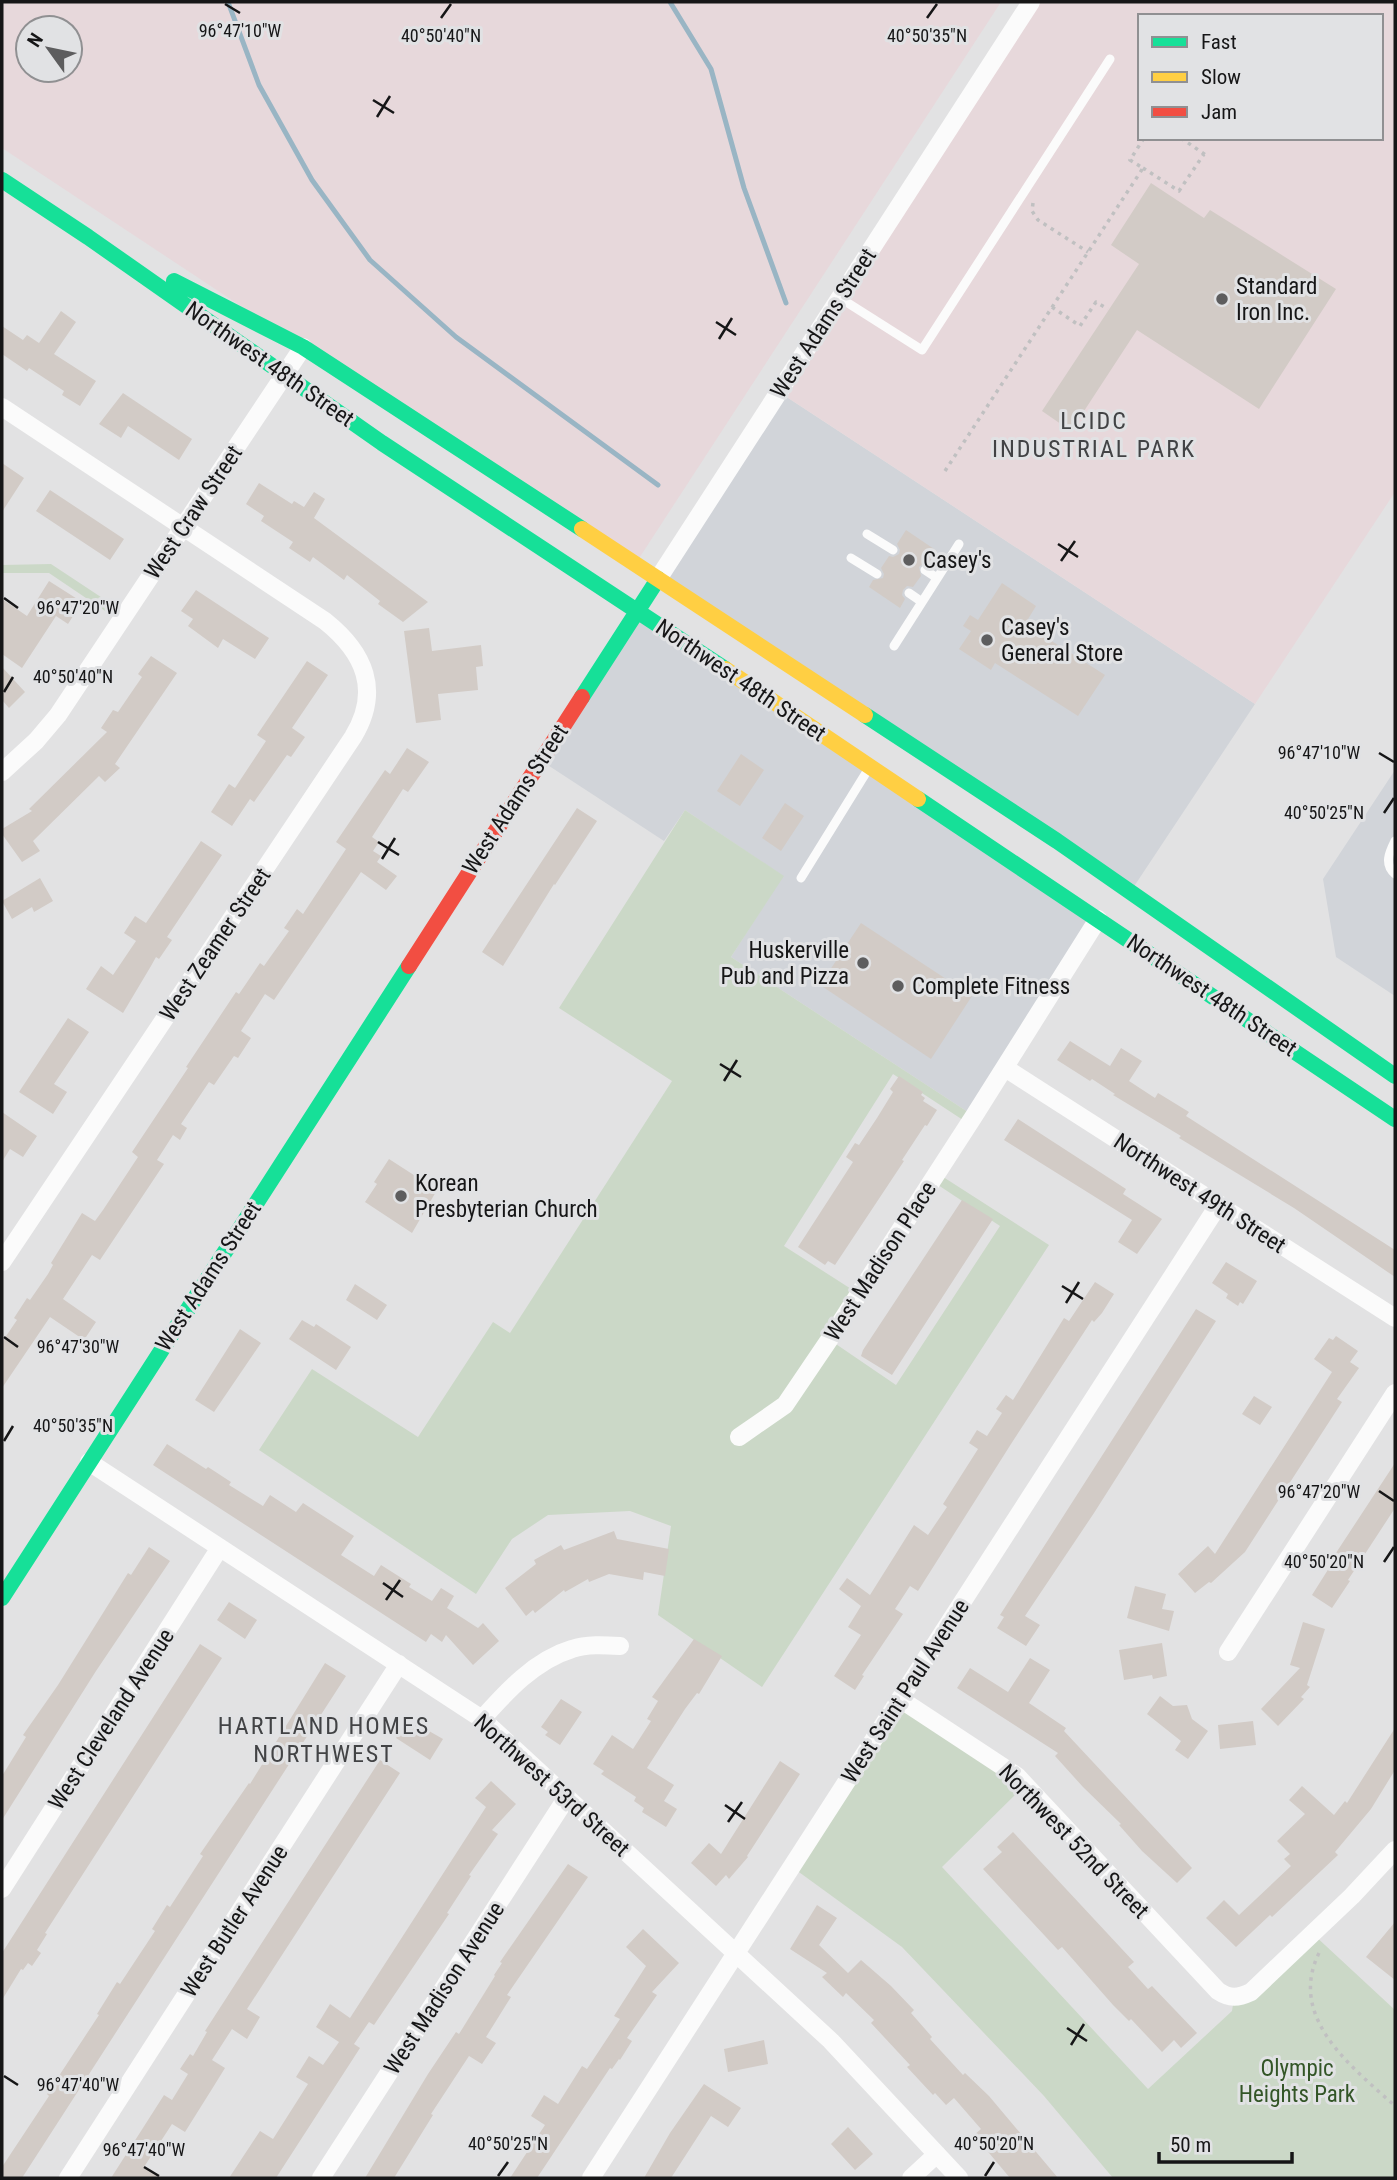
<svg xmlns="http://www.w3.org/2000/svg" width="1397" height="2180" font-family="'Roboto Condensed',sans-serif">
	<style>
		.built { fill: #d1d4d9 }
		.industrial { fill: #e7d8db; fill-rule: evenodd }
		.green { fill: #cbd8c7 }
		.lines { fill: none; stroke-linecap: round; stroke-linejoin: round }
		.stream { stroke: #99b5c4; stroke-width: 5 }
		.building { fill: #d2cbc6 }
		.path { stroke: #c0c0c1; stroke-width: 3.5; stroke-dasharray: 3.5 5; stroke-linecap: butt }
		.lane { stroke: #fbfbfb; stroke-width: 9 }
		.street { stroke: #fbfbfb; stroke-width: 18 }
		.fast { stroke: #16e098; stroke-width: 16 }
		.slow { stroke: #ffcf43; stroke-width: 16 }
		.jam { stroke: #f24e42; stroke-width: 16 }
		.ticks { fill: none; stroke: #161617; stroke-width: 2.5 }
		.poi-dot { fill: #5d5d5e; stroke: #e1e2e4; stroke-width: 2.5 }
		.labels { text-anchor: middle; stroke-width: 6; stroke-linejoin: round; paint-order: stroke }
		.poi-label { font-size: 23px; fill: #161617; stroke: #e1e2e4; text-anchor: start }
		.street-label { font-size: 23px; fill: #161617; stroke: #e1e2e4 }
		.park-label { font-size: 23px; fill: #335527; stroke: #e1e2e4 }
		.neighbourhood-label { font-size: 24px; letter-spacing: 2px; fill: #424345; stroke: #e1e2e4 }
		.ticks-label { font-size: 18px; text-anchor: middle; fill: #161617; stroke: #e1e2e4; stroke-width: 6; stroke-linejoin: round; paint-order: stroke }
	</style>
	<rect width="100%" height="100%" fill="#e2e2e3"/>
	<path class="built" d="M779 392 1255 704 1131 891 658 579Z
		M637 610 1098 919 974 1116 731 957 783 876 685 810 664 841 540 760Z
		M1395 770V996L1336 957 1323 879Z"/>
	<path class="industrial" d="M2 2H1001L634 566 2 148ZM28 28H70V70H28Z
		M1031 2H1395V492L1255 704 779 392ZM1140 16H1381V138H1140Z"/>
	<path class="green" d="M51 564 125 613 120 621 49 573H2V565Z
		M685 810 784 876 731 957 974 1116 969 1124 893 1074 784 1246 859 1294 830 1340 896 1385 1000 1226 932 1181 937 1173 1049 1245 762 1687 658 1615 671 1526 630 1511 548 1515 512 1539 476 1594 259 1450 312 1369 418 1437 493 1322 510 1333 672 1081 559 1008Z
		M900 1699 1025 1785 942 1867 1148 2089 1232 2011 1234 1998 1312 1933 1395 2010V2178H1113L1044 2096 902 1947 792 1867Z"/>
	<g class="lines">
		<path class="stream" d="M228 2 259 85 312 180 370 260 456 337 658 485
			M670 2 711 69 744 188 786 303"/>
	</g>
	<path class="building" d="M1151 183 1204 218 1210 210 1336 289 1259 409 1137 330 1071 431 1042 411 1139 264 1111 245Z
		M61 311 76 322 54 354 96 381 80 406 62 395 64 391 29 368 27 371 2 354V326L23 340 27 335 39 343Z
		M123 393 192 439 179 460 128 426 121 438 99 424Z
		M2 463 24 478 2 512Z
		M259 483 292 504 294 501 304 507 314 492 325 499 314 518 428 602 403 622 378 604 380 601 347 575 344 580 313 557 310 562 289 548 293 542 261 521 264 516 246 504Z
		M50 490 124 539 110 560 36 511Z
		M906 530 937 551 928 564H923L919 567 921 576 913 587 907 586 903 590 902 595 905 599 900 608 869 587 873 580 883 578 884 574 881 568 889 556 893 557 899 554 900 550 897 544Z
		M49 581 82 602 68 624 56 616 22 668 2 654V599L27 616Z
		M1002 583 1036 606 1025 624 1105 675 1078 716 995 663 991 670 959 649 971 631 963 626 970 615 978 620Z
		M196 590 269 638 255 659 223 639 218 648 188 626 193 619 181 611Z
		M429 628 432 651 481 645 483 666 476 667 478 690 438 694 441 720 416 723 404 631Z
		M151 656 177 673 115 764 120 768 105 782 99 776 33 841 40 851 22 862 2 834V829L32 811 29 809 107 732 101 728 113 710 118 712 131 693 142 677 138 674Z
		M307 661 328 675 292 728 305 737 291 757 287 755 254 802 250 799 232 826 211 812 229 784 235 788 266 741 257 735Z
		M2 667 25 692 9 708 2 700Z
		M407 748 429 762 408 792 403 789 372 837 379 842 373 851 381 856 377 862 397 876 386 890 361 872 274 1000 265 994 241 1031 251 1038 238 1058 234 1056 214 1085 209 1082 181 1124 187 1128 180 1140 173 1135 157 1160 164 1164 100 1260 92 1255 63 1299 96 1322 84 1340 50 1317 2 1388V1342L17 1320 14 1318 27 1298 30 1300 48 1274 53 1265 51 1263 82 1213 95 1221 103 1210 138 1157 132 1152 188 1068 186 1067 236 992 239 994 260 963 264 966 271 956 289 931 284 928 297 909 303 914 346 849 336 842 385 770 390 774Z
		M741 754 764 770 740 806 717 791Z
		M785 803 804 816 781 851 762 838Z
		M577 808 597 821 555 885 554 884 503 966 482 952Z
		M201 841 222 855 167 937 172 940 159 959 156 957 151 966 123 1013 86 989 101 966 113 975 136 941 124 933 135 916 146 923Z
		M40 878 53 901 34 912 32 907 12 919 2 901Z
		M861 923 972 996 931 1059 820 985Z
		M68 1018 89 1032 54 1084 67 1092 53 1114 19 1092Z
		M1070 1041 1110 1066 1121 1048 1142 1061 1129 1081 1155 1098 1158 1093 1189 1112 1186 1116 1395 1250V1277L1294 1208 1179 1138 1181 1136 1113 1095 1115 1094 1092 1079 1090 1081 1057 1060Z
		M899 1076 923 1092 921 1095 925 1098 923 1101 937 1110 927 1126 925 1125 902 1160 904 1161 835 1265 828 1261 825 1265 798 1247 853 1162 846 1157 855 1143 859 1145 877 1118 893 1092 890 1089Z
		M2 1112 37 1136 23 1157 10 1149 2 1162Z
		M1018 1119 1126 1189 1123 1194 1162 1219 1137 1254 1118 1242 1132 1220 1004 1140Z
		M389 1159 437 1190 412 1233 365 1202 377 1184 374 1182Z
		M962 1200 993 1219 892 1375 861 1356 863 1350Z
		M1226 1262 1257 1281 1243 1304 1240 1302 1238 1306 1226 1298 1228 1294 1212 1283Z
		M1095 1282 1114 1294 1102 1313 1094 1322 1092 1320 1011 1444 918 1591 910 1586 895 1609 903 1614 862 1675 864 1676 855 1690 834 1676 861 1635 848 1627 861 1606 839 1589 847 1578 870 1595 914 1525 928 1535 947 1507 943 1504 978 1449 969 1443 977 1430 987 1436 1002 1413 996 1409 1006 1395 1013 1400 1064 1318 1069 1321Z
		M355 1284 387 1305 377 1320 346 1300Z
		M1196 1309 1216 1321 1094 1513 1025 1616 1040 1625 1026 1646 997 1628 1004 1617 1000 1615Z
		M302 1320 314 1327 316 1324 351 1347 336 1370 289 1339Z
		M240 1329 261 1343 214 1412 195 1400Z
		M1336 1336 1358 1351 1350 1362 1359 1368 1337 1399 1342 1402 1245 1552 1211 1583 1209 1582 1195 1593 1178 1574 1208 1546 1215 1554 1332 1372 1314 1359 1329 1338 1333 1340Z
		M1254 1396 1272 1407 1260 1425 1242 1414Z
		M167 1444 206 1469 208 1467 231 1482 229 1485 263 1506 270 1495 296 1512 303 1503 354 1536 341 1555 374 1576 381 1565 411 1584 409 1587 432 1601 441 1588 454 1596 447 1608 478 1628 483 1623 499 1641 473 1665 446 1635 442 1642 431 1634 426 1642 153 1465Z
		M1395 1463V1508L1348 1580 1350 1581 1332 1608 1312 1595 1336 1557 1334 1556Z
		M614 1531 617 1539 669 1549 665 1576 644 1572 643 1580 609 1574 589 1582 588 1579 565 1592 564 1590 535 1613 533 1610 526 1616 505 1588 536 1564 534 1560 561 1545 564 1550Z
		M149 1547 170 1561 96 1671 2 1820V1776L26 1737 23 1735 58 1685 128 1573 131 1575Z
		M1135 1586 1166 1594 1162 1609 1174 1611 1169 1631 1127 1618Z
		M229 1602 257 1620 245 1639 217 1620Z
		M1303 1622 1325 1629 1307 1685 1310 1687 1301 1697 1304 1699 1278 1726 1261 1709 1300 1668 1290 1665Z
		M694 1639 722 1656 699 1694 697 1693 685 1709 647 1768 674 1785 664 1801 677 1809 666 1827 642 1812 644 1808 634 1801 636 1797 601 1774 604 1771 593 1764 612 1735 633 1749 651 1721 647 1719 658 1701 652 1697Z
		M1162 1643 1167 1676 1153 1679 1152 1675 1124 1680 1119 1650Z
		M200 1644 222 1658 45 1933 47 1934 37 1950 41 1953 32 1966 28 1963 23 1970 21 1969 2 2000V1953Z
		M1030 1658 1050 1670 1029 1703 1066 1728 1064 1731 1192 1868 1177 1883 1142 1851 1119 1825 1121 1824 1083 1787 1055 1756 1058 1753 957 1688 970 1668 1008 1692Z
		M325 1663 346 1676 22 2178H2V2167L49 2096 47 2094 99 2015 97 2014 117 1982 120 1984 155 1931 152 1929 167 1905 170 1907 203 1856 200 1854 249 1783 250 1784Z
		M1160 1696 1173 1706 1187 1705 1192 1719 1208 1731 1188 1759 1175 1750 1181 1741 1147 1714Z
		M561 1699 582 1712 560 1745 545 1735 548 1732 541 1727Z
		M408 1719 443 1739 430 1760 396 1738Z
		M1253 1721 1256 1745 1220 1749 1218 1725Z
		M1395 1728V1770L1371 1809 1335 1852 1338 1855 1272 1917 1270 1915 1236 1947 1206 1918 1224 1900 1239 1915 1291 1866 1284 1859 1290 1854 1277 1841 1305 1814 1289 1800 1302 1786 1334 1815 1345 1801 1347 1803Z
		M380 1760 400 1773 247 2009 260 2017 247 2039 232 2029 212 2060 225 2068 212 2089 185 2132 172 2124 144 2167 162 2178H111L164 2095 172 2100 188 2074 180 2069 190 2054 193 2056 207 2032 205 2031Z
		M780 1761 800 1774 747 1856 748 1857 729 1879 726 1875 716 1886 691 1863 709 1843 721 1854Z
		M491 1781 516 1804 492 1830 498 1834 469 1875 471 1876 447 1913 449 1914 374 2025 369 2022 354 2044 360 2048 276 2178H229L260 2131 273 2139 308 2084 296 2077 309 2056 323 2065 339 2042 316 2027 330 2004 350 2018 486 1807 475 1798Z
		M1013 1832 1134 1962 1128 1967 1148 1989 1152 1986 1197 2033 1181 2048 1174 2040 1162 2052 1131 2019 1129 2021 1113 2005 1062 1947 1058 1950 983 1869 1002 1852 997 1847Z
		M568 1864 588 1877 507 1995 511 1997 486 2037 496 2043 482 2064 469 2056 431 2114 433 2115 394 2178H365L428 2074 456 2032 459 2034 495 1976 494 1975 502 1963 500 1962Z
		M817 1905 837 1918 819 1945 848 1973 861 1960 891 1986 914 2010 911 2013 932 2037 930 2039 963 2075 965 2073 989 2096 1058 2178H1010L974 2135 981 2129 954 2098 946 2105 935 2093 933 2095 907 2067 910 2065 871 2023 874 2020 846 1993 843 1997 822 1977 827 1973 790 1949Z
		M1395 1922V1980L1366 1957Z
		M643 1929 679 1963 652 1992 657 1995 627 2038 632 2041 620 2060 619 2059 612 2069 610 2068 537 2178H510L545 2125 531 2116 544 2095 558 2104 582 2066 587 2069 620 2019 614 2016 646 1966 626 1947Z
		M764 2040 768 2064 728 2072 724 2049Z
		M704 2084 741 2108 728 2127 711 2116 671 2178H644L670 2133Z
		M848 2127 873 2154 855 2170 831 2144Z"/>
	<g class="lines">
		<path class="path" d="M1181 138 1207 156
			M1143 168 1179 191 1204 154
			M1033 203 1032 211 1038 220 1088 252
			M1052 307 1080 326 1096 302 1108 309
			M945 471 1143 168 1130 160 1144 138
			M1319 1953C1287 2018 1352 2067 1395 2106"/>
		<path class="lane" d="M840 298 922 350 1110 59
			M867 534 893 550
			M851 558 877 574
			M925 570 937 578
			M909 593 922 602
			M894 646 959 544
			M1395 841C1389 853 1384 864 1395 874
			M801 878 869 768"/>
		<path class="street" d="M2 407 325 621C365 653 381 691 353 737L2 1262
			M658 579 1031 2
			M2 772 36 741 58 715 303 347
			M1005 1068 1395 1318
			M739 1437 785 1405 829 1340 974 1116 1098 919
			M89 1462 482 1719 831 2041 959 2178
			M1228 1652 1395 1393
			M900 1699 1017 1776 1218 1991C1230 1999 1238 1998 1251 1992L1352 1896 1395 1850
			M482 1719C506 1692 535 1660 572 1649 587 1644 604 1645 620 1646
			M2 1889 219 1549
			M68 2178 399 1664
			M321 2178 567 1797
			M591 2178 1219 1204
			M911 2178 937 2154"/>
		<path class="fast" d="M2 180 88 237 382 443 725 669
			M174 281 303 347 582 529
			M582 697 658 579
			M865 715 1057 841 1395 1076
			M918 799 1395 1119
			M2 1598 409 966"/>
		<path class="slow" d="M582 529 865 715
			M725 669 918 799"/>
		<path class="jam" d="M409 966 582 697"/>
	</g>
	<path class="ticks" d="M225 4 240 13M441 18 451 4M927 18 937 4M373 100 394 113M377 117 390 96M716 322 736 335M719 339 732 318M1058 544 1078 557M1061 561 1075 541M4 598 18 608M4 692 13 677M1379 753 1394 762M1384 813 1394 798M378 842 399 855M382 859 395 838M720 1064 741 1077M724 1081 737 1060M1062 1286 1083 1299M1066 1303 1079 1282M4 1337 18 1347M4 1441 13 1426M1379 1491 1394 1501M1384 1562 1394 1547M383 1583 403 1597M386 1600 400 1580M725 1805 745 1819M728 1822 742 1802M1067 2028 1087 2041M1071 2045 1084 2024M4 2076 18 2085M144 2167 159 2176M498 2176 508 2162M985 2176 994 2162"/>
	<g class="poi-dot">
		<circle cx="1222" cy="299" r="7"/>
		<circle cx="909" cy="560" r="7"/>
		<circle cx="987" cy="640" r="7"/>
		<circle cx="863" cy="963" r="7"/>
		<circle cx="898" cy="986" r="7"/>
		<circle cx="401" cy="1196" r="7"/>
	</g>
	<g class="labels">
		<g class="poi-label">
			<text x="1236" y="294">Standard<tspan x="1236" dy="26">Iron Inc.</tspan></text>
			<text x="923" y="568">Casey's</text>
			<text x="1001" y="635">Casey's<tspan x="1001" dy="26">General Store</tspan></text>
			<text x="849" y="958" text-anchor="end">Huskerville<tspan x="849" dy="26">Pub and Pizza</tspan></text>
			<text x="912" y="994">Complete Fitness</text>
			<text x="415" y="1191">Korean<tspan x="415" dy="26">Presbyterian Church</tspan></text>
		</g>
		<g class="street-label">
			<text transform="translate(823 323) rotate(-57)" y="8">West Adams Street</text>
			<text transform="translate(270 364) rotate(35)" y="8">Northwest 48th Street</text>
			<text transform="translate(193 512) rotate(-56)" y="8">West Craw Street</text>
			<text transform="translate(741 680) rotate(34)" y="8">Northwest 48th Street</text>
			<text transform="translate(515 799) rotate(-57)" y="8">West Adams Street</text>
			<text transform="translate(215 944) rotate(-56)" y="8">West Zeamer Street</text>
			<text transform="translate(1212 995) rotate(34)" y="8">Northwest 48th Street</text>
			<text transform="translate(1200 1193) rotate(33)" y="8">Northwest 49th Street</text>
			<text transform="translate(880 1261) rotate(-57)" y="8">West Madison Place</text>
			<text transform="translate(208 1276) rotate(-57)" y="8">West Adams Street</text>
			<text transform="translate(905 1691) rotate(-57)" y="8">West Saint Paul Avenue</text>
			<text transform="translate(111 1719) rotate(-57)" y="8">West Cleveland Avenue</text>
			<text transform="translate(552 1785) rotate(42)" y="8">Northwest 53rd Street</text>
			<text transform="translate(1074 1841) rotate(46)" y="8">Northwest 52nd Street</text>
			<text transform="translate(234 1921) rotate(-57)" y="8">West Butler Avenue</text>
			<text transform="translate(444 1988) rotate(-57)" y="8">West Madison Avenue</text>
		</g>
		<g class="park-label">
			<text x="1297" y="2076">Olympic<tspan x="1297" dy="26">Heights Park</tspan></text>
		</g>
		<g class="neighbourhood-label">
			<text x="1094" y="429">LCIDC<tspan x="1094" dy="28">INDUSTRIAL PARK</tspan></text>
			<text x="324" y="1734">HARTLAND HOMES<tspan x="324" dy="28">NORTHWEST</tspan></text>
		</g>
	</g>
	<g class="ticks-label">
		<text x="240" y="37">96°47'10"W</text>
		<text x="441" y="42">40°50'40"N</text>
		<text x="927" y="42">40°50'35"N</text>
		<text x="78" y="614">96°47'20"W</text>
		<text x="73" y="683">40°50'40"N</text>
		<text x="1319" y="759">96°47'10"W</text>
		<text x="1324" y="819">40°50'25"N</text>
		<text x="78" y="1353">96°47'30"W</text>
		<text x="73" y="1432">40°50'35"N</text>
		<text x="1319" y="1498">96°47'20"W</text>
		<text x="1324" y="1568">40°50'20"N</text>
		<text x="78" y="2091">96°47'40"W</text>
		<text x="508" y="2150">40°50'25"N</text>
		<text x="994" y="2150">40°50'20"N</text>
		<text x="144" y="2156">96°47'40"W</text>
	</g>
	<rect width="1397" height="2180" fill="none" stroke="#161617" stroke-width="7"/>
	<rect x="1138" y="14" width="245" height="126" fill="#e1e2e4" stroke="#909092" stroke-width="2"/>
	<rect x="1152" y="37" width="35" height="10" fill="#16e098" stroke="#909092" stroke-width="2"/>
	<text x="1201" y="49" font-size="21" fill="#161617">Fast</text>
	<rect x="1152" y="72" width="35" height="10" fill="#ffcf43" stroke="#909092" stroke-width="2"/>
	<text x="1201" y="84" font-size="21" fill="#161617">Slow</text>
	<rect x="1152" y="107" width="35" height="10" fill="#f24e42" stroke="#909092" stroke-width="2"/>
	<text x="1201" y="119" font-size="21" fill="#161617">Jam</text>
	<g transform="translate(49 49) rotate(303)"><circle r="33" fill="#e1e2e4" stroke="#909092" stroke-width="2"/>
	<path d="M0-5L12 26L0 18L-12 26Z" fill="#5d5d5e"/>
	<text y="-10" font-size="19" font-weight="bold" text-anchor="middle" fill="#161617">N</text>
	</g>
	<path d="M1159 2152v10h133v-10" fill="none" stroke="#161617" stroke-width="3.5"/>
	<text x="1170" y="2152" font-size="21" fill="#161617" stroke="#e1e2e4" stroke-width="5" paint-order="stroke">50 m</text>
</svg>
